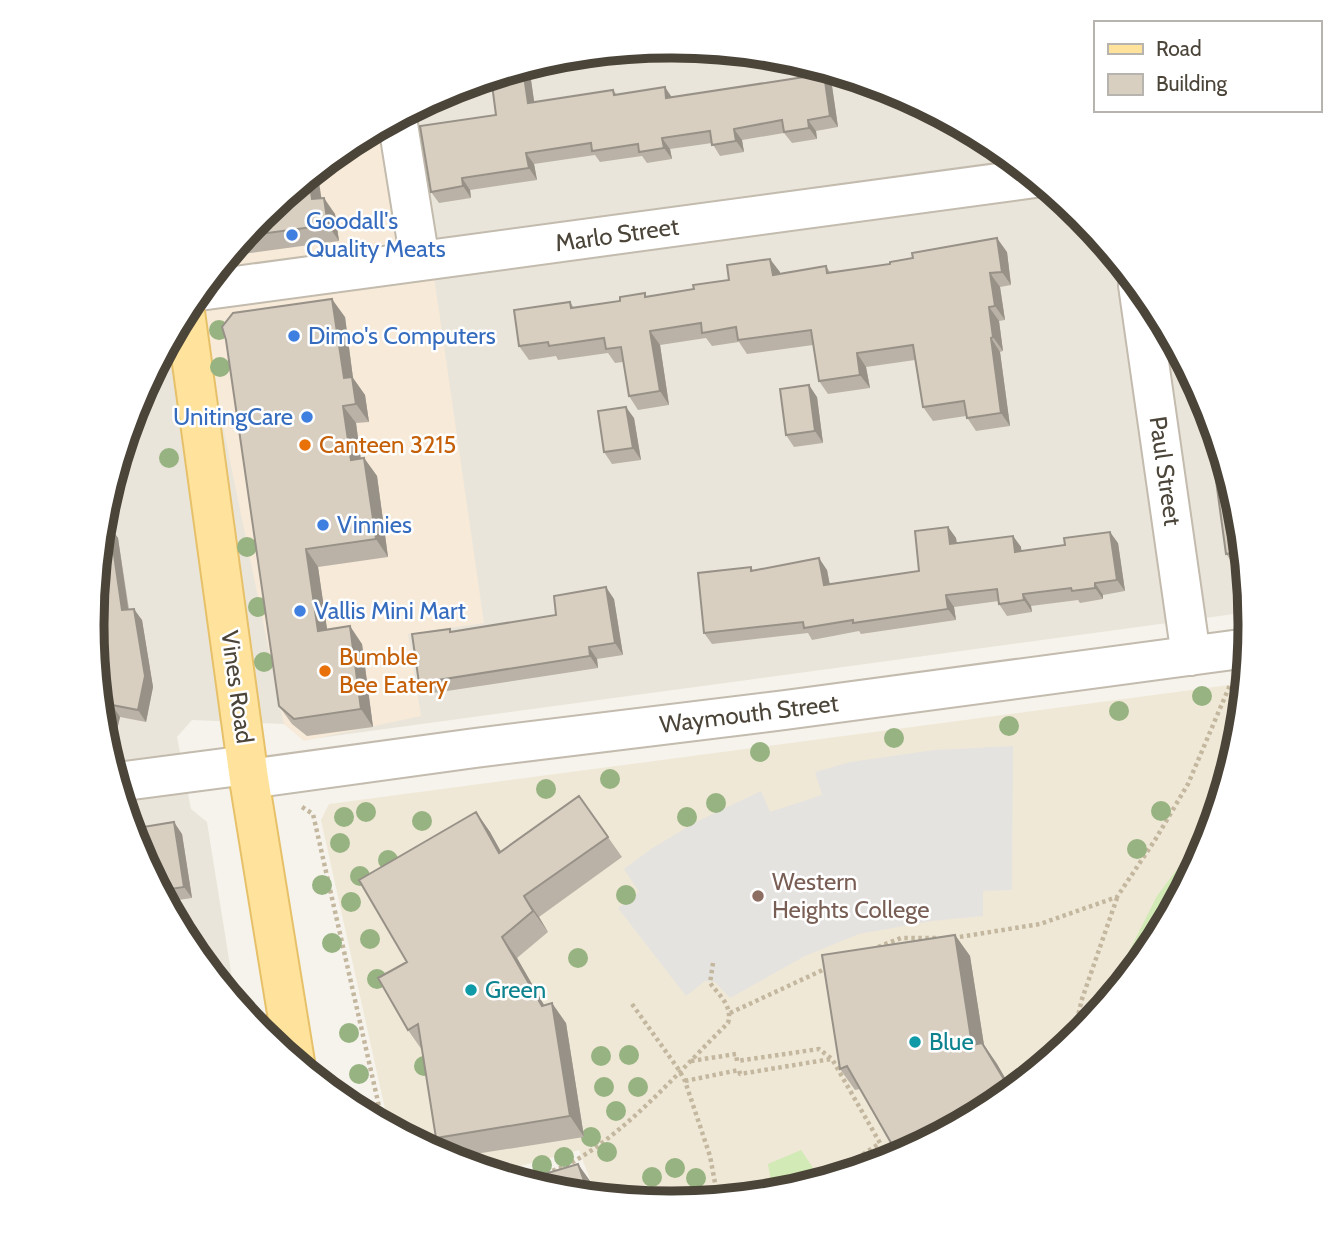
<svg xmlns="http://www.w3.org/2000/svg" width="1342" height="1249" font-family="Cabin,sans-serif">
	<style>
		.residential { fill: #eae5da }
		.commercial { fill: #f7ead8 }
		.education { fill: #efe8d6 }
		.green { fill: #d2eab5 }
		.parking { fill: #e5e3e0 }
		.lines { fill: none; stroke-linecap: round; stroke-linejoin: round }
		.minor-casing { stroke: #c2bbae; stroke-width: 42 }
		.major-casing { stroke: #e6c16a; stroke-width: 42 }
		.path { stroke: #c4b79f; stroke-width: 4.5; stroke-dasharray: 3.5 3.5; stroke-linecap: butt }
		.minor { stroke: #fff; stroke-width: 38 }
		.major { stroke: #ffe39c; stroke-width: 38 }
		.tree { fill: #97b381 }
		.wall { fill: #bab2a6 }
		.shaded-wall { fill: #979187 }
		.building { fill: #d8cfc1; stroke: #979187; stroke-width: 2 }
		.shop-dot { fill: #3f7fe0; stroke: #fff; stroke-width: 2.5 }
		.food-dot { fill: #e8710a; stroke: #fff; stroke-width: 2.5 }
		.education-dot { fill: #8d6e63; stroke: #fff; stroke-width: 2.5 }
		.culture-dot { fill: #0f9aa8; stroke: #fff; stroke-width: 2.5 }
		.labels { text-anchor: middle; stroke-width: 5; stroke-linejoin: round; paint-order: stroke }
		.shop-label { font-size: 24px; fill: #366cbe; stroke: #fff; text-anchor: start }
		.street-label { font-size: 24px; fill: #4b4439; stroke: #fff }
		.food-label { font-size: 24px; fill: #c56008; stroke: #fff; text-anchor: start }
		.education-label { font-size: 24px; fill: #785e54; stroke: #fff; text-anchor: start }
		.culture-label { font-size: 24px; fill: #0d838f; stroke: #fff; text-anchor: start }
		.rim { fill: none; stroke: #4b4439; stroke-width: 9 }
	</style>
	<rect width="100%" height="100%" fill="#f6f3ec"/>
	<path class="residential" d="M671 46 784 57 893 90 993 143 1081 215 1153 303 1206 403 1239 512 1249 612 304 740 284 724 192 720 177 737 191 809 207 822 236 1003 189 946 136 846 103 737 92 624 103 511 136 403 190 302 350 143 450 89 558 57Z"/>
	<path class="commercial" d="M410 110 484 623 408 634 421 716 304 741 284 724 196 295 262 215 350 143Z"/>
	<path class="education" d="M1244 683 1239 738 1206 846 1152 947 1080 1034 992 1106 892 1160 784 1192 671 1203 596 1196 579 1150 517 1167 484 1170 449 1159 389 1127 321 820 329 804Z"/>
	<path class="green" d="M1213 821 1206 846 1152 946 1106 1002 1108 993 1157 896Z
		M801 1150 822 1181 773 1193 768 1164Z"/>
	<path class="parking" d="M1013 746 1012 890 983 891V916L932 921 859 934 805 956 730 998 715 982 705 981 686 996 618 908 639 892 624 869 651 849 696 822 761 791 770 812 822 795 815 772 850 762 934 750Z"/>
	<g class="lines">
		<g class="minor-casing">
			<path id="minor" d="M397 118 420 261
				M1138 285 1191 656
				M199 291 1035 178
				M249 779 475 748 785 710 1248 648
				M117 782 247 765"/>
		</g>
		<g class="major-casing">
			<path id="major" d="M185 312 249 779 295 1062"/>
		</g>
		<path class="path" d="M302 807 313 814 383 1124
			M953 938 1040 924 1117 897 1155 840 1188 784 1230 685
			M878 947 901 938H937
			M632 1004 679 1070 685 1081 710 1156 718 1199
			M730 1013 827 968
			M1072 1041 1082 999 1117 898
			M691 1061 736 1054 737 1061 819 1049 832 1059 880 1143 856 1159 860 1169
			M685 1081 739 1070 740 1074 831 1059
			M830 1178 856 1159
			M526 1180C541 1174 558 1170 571 1163 630 1130 681 1069 728 1023 733 1006 719 995 710 983L713 963"/>
		<use href="#minor" class="minor"/>
		<use href="#major" class="major"/>
	</g>
	<g class="tree">
		<circle cx="219" cy="330" r="10"/>
		<circle cx="220" cy="367" r="10"/>
		<circle cx="169" cy="458" r="10"/>
		<circle cx="247" cy="547" r="10"/>
		<circle cx="258" cy="607" r="10"/>
		<circle cx="264" cy="662" r="10"/>
		<circle cx="1202" cy="696" r="10"/>
		<circle cx="1119" cy="711" r="10"/>
		<circle cx="1009" cy="726" r="10"/>
		<circle cx="894" cy="738" r="10"/>
		<circle cx="760" cy="752" r="10"/>
		<circle cx="610" cy="779" r="10"/>
		<circle cx="546" cy="789" r="10"/>
		<circle cx="716" cy="803" r="10"/>
		<circle cx="1161" cy="811" r="10"/>
		<circle cx="366" cy="812" r="10"/>
		<circle cx="344" cy="817" r="10"/>
		<circle cx="687" cy="817" r="10"/>
		<circle cx="422" cy="821" r="10"/>
		<circle cx="340" cy="843" r="10"/>
		<circle cx="1137" cy="849" r="10"/>
		<circle cx="388" cy="860" r="10"/>
		<circle cx="360" cy="876" r="10"/>
		<circle cx="322" cy="885" r="10"/>
		<circle cx="626" cy="895" r="10"/>
		<circle cx="351" cy="902" r="10"/>
		<circle cx="370" cy="939" r="10"/>
		<circle cx="332" cy="943" r="10"/>
		<circle cx="578" cy="958" r="10"/>
		<circle cx="377" cy="979" r="10"/>
		<circle cx="349" cy="1033" r="10"/>
		<circle cx="629" cy="1055" r="10"/>
		<circle cx="601" cy="1056" r="10"/>
		<circle cx="424" cy="1066" r="10"/>
		<circle cx="359" cy="1074" r="10"/>
		<circle cx="604" cy="1087" r="10"/>
		<circle cx="638" cy="1087" r="10"/>
		<circle cx="616" cy="1111" r="10"/>
		<circle cx="591" cy="1137" r="10"/>
		<circle cx="607" cy="1152" r="10"/>
		<circle cx="564" cy="1157" r="10"/>
		<circle cx="542" cy="1165" r="10"/>
		<circle cx="675" cy="1168" r="10"/>
		<circle cx="652" cy="1177" r="10"/>
		<circle cx="696" cy="1178" r="10"/>
	</g>
	<path class="wall" d="M523 69 531 80 534 102 613 90 617 95 672 97 824 74 832 86 838 127 816 131 817 139 792 143 784 133 742 140 744 152 720 156 712 143 670 149 672 159 647 163 642 156 600 162 595 155 534 164 537 180 470 190 471 198 439 203 431 192 496 115Z
		M927 108 954 123 935 125 927 114Z
		M321 198 335 214 339 241 235 255 231 252 262 215Z
		M1007 252 1011 285 1000 287 1005 320 999 321 1003 351 1000 352 1010 426 976 431 966 416 933 421 923 407 915 360 866 367 870 388 828 394 819 381 813 345 747 354 739 342 712 346 706 338 660 345 669 405 638 410 629 396 623 362 615 363 608 353 558 360 556 356 529 360 519 346 570 302 574 308 694 289 780 272V274L826 266 830 272Z
		M345 317 353 378 365 395 369 422 356 423 361 459 364 458 377 476 388 557 318 567 327 630 362 644 373 727 307 736 292 724 279 706Z
		M817 397 823 443 794 447 786 435Z
		M634 418 641 460 612 464 604 452Z
		M1239 512 1245 575 1240 568V564L1234 565 1226 554Z
		M110 527 118 538 129 609 142 620 153 687 146 722 120 717 116 734 102 731 95 658 96 653H95L92 624 104 528Z
		M948 527 956 538 957 543 1013 536 1021 547V551L1118 543 1125 591 1103 595V599L1080 603 1078 600 1031 606 1032 612 1007 616 999 604V601L954 607 956 620 861 634 859 631 812 640 808 633 712 644 704 633 751 567 753 570H827L830 585 919 571Z
		M614 599 623 655 597 659 598 668 427 694 419 683 450 629 452 632 556 615Z
		M579 796 622 857 539 917 548 932 517 958 544 1005 566 1023 584 1137 450 1158 436 1138 422 1050 408 1030 407 962 476 812 490 832 501 852Z
		M182 834 192 898 178 900 183 935 136 846Z
		M955 935 970 956 984 1045 997 1064 1012 1090 992 1106 892 1160 894 1148 860 1089 855 1090 840 1069Z"/>
	<path class="shaded-wall" d="M523 69 531 80 536 114 528 103Z
		M824 74 832 86 838 127 830 116Z
		M665 87 673 99 666 98Z
		M808 120 816 131 817 139 809 128Z
		M734 129 742 140 744 152 736 141Z
		M662 138 670 149 672 159 664 148Z
		M526 153 534 164 537 180 529 168Z
		M317 169 324 215 312 199 309 176Z
		M462 178 470 190 471 198 463 186Z
		M324 198 335 214 339 241 328 225Z
		M997 238 1007 252 1011 285 1002 272Z
		M770 259 780 272 782 289 773 275Z
		M990 273 1000 287 1005 320 995 306Z
		M332 299 345 317 353 378 365 395 369 422 356 404 344 378Z
		M989 307 999 321 1003 351 993 337Z
		M650 331 660 345 669 405 660 391Z
		M991 338 1000 352 1010 426 1001 413Z
		M857 353 866 367 870 388 860 375Z
		M809 385 817 397 823 443 815 431Z
		M343 406 356 423 363 478 351 460Z
		M626 407 634 418 641 460 633 448Z
		M364 458 377 476 388 557 376 539Z
		M110 527 118 538 130 622 122 610Z
		M948 527 956 538 958 556 950 544Z
		M1110 532 1118 543 1125 591 1117 580Z
		M1013 536 1021 547 1023 564 1015 552Z
		M306 549 318 567 330 649 318 631Z
		M819 558 827 570 832 597 824 585Z
		M1095 583 1103 595V599L1095 588Z
		M606 587 614 599 623 655 615 643Z
		M1023 594 1031 606 1032 612 1024 600Z
		M946 595 954 607 956 620 948 609Z
		M134 609 142 620 153 687 146 722 138 710Z
		M350 626 362 644 373 727 361 709Z
		M589 647 597 659 598 668 590 656Z
		M112 705 120 717 116 734 108 722Z
		M476 812 490 832 513 873 499 853Z
		M174 822 182 834 192 898 184 887Z
		M170 889 178 900 183 935 175 918Z
		M524 896 539 917 548 932 533 911Z
		M955 935 970 956 984 1045 997 1064 1012 1090 1011 1091 972 1045Z
		M502 937 517 958 555 1024 552 1003 566 1023 584 1137 570 1116 542 1006Z
		M578 1164 593 1185 597 1196 589 1195Z"/>
	<path class="building" d="M523 69 528 103 613 90 614 95 665 87 666 98 824 74 830 116 808 120 809 128 784 132 782 120 734 129 736 141 712 145 710 131 662 138 664 148 639 152 638 144 592 151 591 143 526 153 529 168 462 178 463 186 431 192 420 126 496 115 491 77 514 70Z
		M927 108 936 113 927 114Z
		M309 176 312 199 324 198 328 225 245 236 262 215Z
		M997 238 1002 272 990 273 995 306 989 307 993 337 991 338 1001 413 967 418 964 401 923 407 913 345 857 353 860 375 819 381 811 330 738 340 736 327 702 333 701 323 650 331 660 391 629 396 621 347 606 349 604 338 549 346 548 342 519 346 514 310 570 302 571 308 620 301V297L645 293V297L694 289 693 285 729 280 727 265 770 259 773 275 826 266 827 273 890 264V262L913 258 912 253Z
		M332 299 344 378 352 377 356 404 343 406 351 460 364 458 376 539 306 549 318 631 350 626 361 709 294 719 279 706 226 340 222 327 233 313Z
		M809 385 815 431 786 435 780 389Z
		M626 407 633 448 604 452 598 411Z
		M1207 414H1209L1239 512 1244 568H1240L1238 552 1226 554Z
		M110 527 122 610 134 609 145 676 138 710 112 705 108 722 101 721 95 658 99 640 94 641 92 624 102 528Z
		M948 527 950 544 1013 536 1015 552 1065 545 1064 538 1110 532 1117 580 1095 583V588L1072 591 1071 588 1023 594 1024 600 999 604 997 589 946 595 948 609 853 623V620L804 628 803 622 704 633 698 573 751 567V571L819 558 824 585 919 571 915 531Z
		M606 587 615 643 589 647 590 656 419 683 412 634 450 629V632L556 615 554 596Z
		M579 796 608 837 524 896 533 911 502 937 542 1006 552 1003 570 1116 436 1138 418 1024 408 1030 378 978 407 962 359 880 476 812 499 853Z
		M174 822 184 887 170 889 175 918 136 846 131 829Z
		M955 935 972 1045 982 1043 1011 1091 998 1102 984 1110 892 1160 863 1168 858 1159 894 1148 847 1066 840 1069 822 955Z
		M578 1164 589 1195 558 1192 521 1181Z"/>
	<g class="shop-dot">
		<circle cx="292" cy="235" r="7"/>
		<circle cx="294" cy="336" r="7"/>
		<circle cx="307" cy="417" r="7"/>
		<circle cx="323" cy="525" r="7"/>
		<circle cx="300" cy="611" r="7"/>
	</g>
	<g class="food-dot">
		<circle cx="305" cy="445" r="7"/>
		<circle cx="325" cy="671" r="7"/>
	</g>
	<circle class="education-dot" cx="758" cy="896" r="7"/>
	<g class="culture-dot">
		<circle cx="471" cy="990" r="7"/>
		<circle cx="915" cy="1042" r="7"/>
	</g>
	<g class="labels">
		<g class="shop-label">
			<text x="306" y="229">Goodall's<tspan x="306" dy="28">Quality Meats</tspan></text>
			<text x="308" y="344">Dimo's Computers</text>
			<text x="293" y="425" text-anchor="end">UnitingCare</text>
			<text x="337" y="533">Vinnies</text>
			<text x="314" y="619">Vallis Mini Mart</text>
		</g>
		<g class="street-label">
			<text transform="translate(617 235) rotate(-8)" y="8">Marlo Street</text>
			<text transform="translate(1165 471) rotate(82)" y="8">Paul Street</text>
			<text transform="translate(237 687) rotate(82)" y="8">Vines Road</text>
			<text transform="translate(749 714) rotate(-7)" y="8">Waymouth Street</text>
		</g>
		<g class="food-label">
			<text x="319" y="453">Canteen 3215</text>
			<text x="339" y="665">Bumble<tspan x="339" dy="28">Bee Eatery</tspan></text>
		</g>
		<g class="education-label">
			<text x="772" y="890">Western<tspan x="772" dy="28">Heights College</tspan></text>
		</g>
		<g class="culture-label">
			<text x="485" y="998">Green</text>
			<text x="929" y="1050">Blue</text>
		</g>
	</g>
	<path d="M0 0H1342V1249H0ZM670 58H672A566 566 0 0 1 1238 624V625A566 566 0 0 1 672 1191H670A566 566 0 0 1 104 625V624A566 566 0 0 1 670 58Z" fill="#fff" fill-rule="evenodd"/>
	<path class="rim" d="M670 58H672A566 566 0 0 1 1238 624V625A566 566 0 0 1 672 1191H670A566 566 0 0 1 104 625V624A566 566 0 0 1 670 58Z"/>
	<rect x="1094" y="21" width="228" height="91" fill="#ffffff" stroke="#b7b4b0" stroke-width="2"/>
	<rect x="1108" y="44" width="35" height="10" fill="#ffe39c" stroke="#b7b4b0" stroke-width="2"/>
	<text x="1156" y="56" font-size="21" fill="#4b4439">Road</text>
	<rect x="1108" y="74" width="35" height="21" fill="#d8cfc1" stroke="#b7b4b0" stroke-width="2"/>
	<text x="1156" y="91" font-size="21" fill="#4b4439">Building</text>
</svg>
